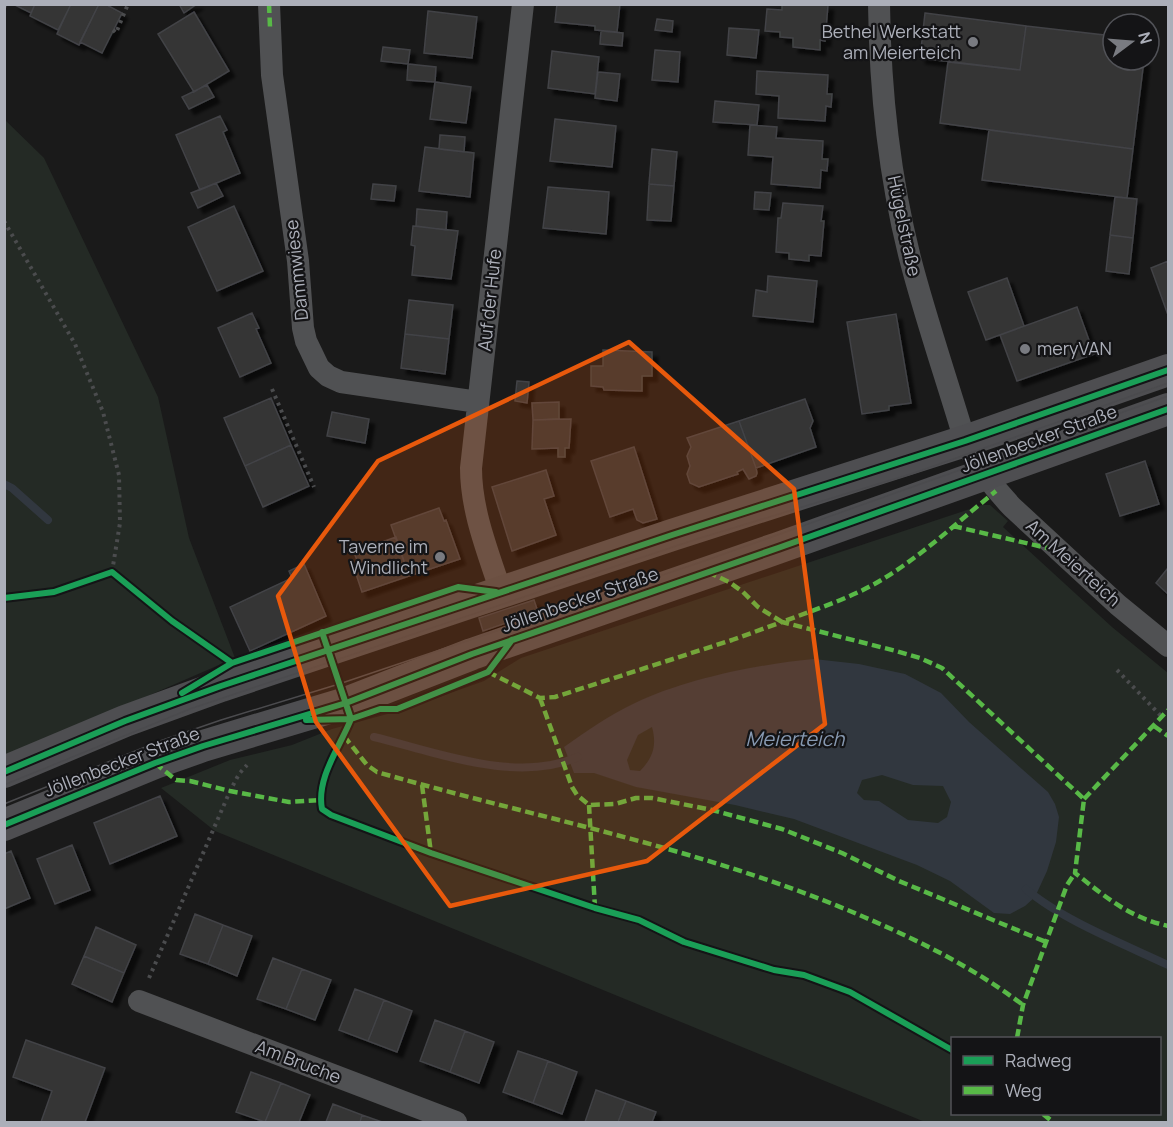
<svg xmlns="http://www.w3.org/2000/svg" width="1173" height="1127" font-family="Manrope,sans-serif">
	<style>
		.green { fill: #242a25; fill-rule: evenodd }
		.water { fill: #31373f; fill-rule: evenodd }
		.lines { fill: none; stroke-linecap: round; stroke-linejoin: round }
		.stream { stroke: #31373f; stroke-width: 8 }
		.building { fill: #343435; stroke: #424346; stroke-width: 1.5; filter: url(#shadow) }
		.path { stroke: #4b4c4e; stroke-width: 4; stroke-dasharray: 3 4.5; stroke-linecap: butt }
		.street { stroke: #505153; stroke-width: 22 }
		.secondary { stroke: #4e4e51; stroke-width: 32 }
		.tram { stroke: #4b4b4e; stroke-width: 1.5 }
		.quiet { stroke: #58b947; stroke-width: 4.5; stroke-dasharray: 9 4.5; stroke-linecap: butt }
		.cycleway-casing { stroke: #141416; stroke-width: 10 }
		.cycleway { stroke: #1a9f57; stroke-width: 6 }
		.marked { fill: #e8590c; fill-opacity: 0.2; stroke: #e8590c; stroke-width: 4.5; stroke-linejoin: round }
		.poi-dot { fill: #797b81; stroke: #141416; stroke-width: 2 }
		.labels { text-anchor: middle; stroke-width: 4.5; stroke-linejoin: round; paint-order: stroke }
		.poi-label { font-size: 18px; fill: #acafb9; stroke: #141416; text-anchor: end }
		.street-label { font-size: 18px; fill: #acafb9; stroke: #141416 }
		.water-label { font-size: 20px; font-style: italic; fill: #8799b1; stroke: #141416 }
	</style>
	<defs>
		<filter id="shadow"><feDropShadow dx="5.5" dy="5.5" stdDeviation="1.5" flood-color="#0009"/></filter>
	</defs>
	<rect width="100%" height="100%" fill="#1a1a1a"/>
	<path class="green" d="M4 119 44 158 158 397 189 538 235 658 5 758Z
		M982 505H990L1008 521 1003 527 1112 627 1168 673V1122H925L215 831 161 788 230 760 292 745 332 729 406 709 484 681 521 658ZM952 1038H1160V1114H952Z"/>
	<path class="water" d="M814 659 859 664 905 674 941 693 969 722 1048 792 1055 804 1059 817 1056 842 1047 871 1035 897 1025 906 1010 914 994 913 950 881 917 865 794 819 735 805 636 787 594 773H574L564 747C587 731 609 715 635 703 685 679 759 664 814 659ZM652 727C657 745 653 758 640 771L630 770 627 760 638 735ZM882 775 913 785 943 786 951 802 947 817 938 823 908 820 879 801 864 800 857 793 862 780Z"/>
	<g class="lines">
		<path class="stream" d="M4 484 12 488 48 520
			M374 737C436 752 516 784 578 757
			M1026 889C1062 920 1126 945 1168 965"/>
	</g>
	<path class="building" d="M13 4H35L31 13Z
		M35 4H71L58 30 30 16Z
		M71 4H99L79 45 57 34Z
		M99 4H105L122 13 102 53 80 42Z
		M179 4H197L184 13Z
		M557 4H620L617 32 595 30V26L555 22Z
		M782 4 828 5 825 41 820 40V50L793 47V38L780 37V32L765 31 767 9 782 10Z
		M428 11 477 17 472 58 424 53Z
		M194 12 229 71 194 92 158 34Z
		M925 13 1026 26 1020 70 920 58Z
		M657 19 673 21 672 32 655 30Z
		M1026 26 1113 36V60H1144L1133 149 940 123 948 62 1020 70Z
		M729 28 759 30 756 58 727 55Z
		M601 31 623 33 622 46 600 44Z
		M383 47 410 50 408 64 381 61Z
		M655 50 680 52 678 82 652 80Z
		M552 51 599 57 595 94 548 88Z
		M408 64 436 67 435 82 407 80Z
		M757 71 828 75 827 94H832L831 107 826 106 825 121 778 118 779 96 756 94Z
		M598 72 620 74 617 101 595 98Z
		M435 82 471 87 466 123 430 119Z
		M207 85 214 97 189 109 182 97Z
		M715 101 759 105 757 125 713 122Z
		M220 116 227 130 223 132 240 173 200 190 176 135Z
		M555 119 616 126 612 167 550 161Z
		M750 125 777 127 776 138 823 141 822 159H828L827 171 821 170 820 188 771 184 773 157 748 155Z
		M989 130 1133 149 1127 198 982 180Z
		M440 135 465 137 464 152 439 149Z
		M425 147 474 153 470 197 419 191Z
		M652 149 677 152 674 186 649 184Z
		M216 183 223 196 198 208 191 193Z
		M373 184 396 186 394 201 371 199Z
		M649 184 674 186 671 221 647 220Z
		M548 187 609 192 606 234 543 228Z
		M755 192 771 193 769 210 754 209Z
		M1115 197 1137 199 1133 238 1110 235Z
		M783 203 823 206 821 221H824L821 256 809 255V261L789 259V253L776 252 778 218H781Z
		M234 206 263 271 217 291 188 227Z
		M417 209 447 212 446 230 416 226Z
		M413 226 458 231 451 279 412 275 415 246 411 245Z
		M1110 235 1133 238 1129 274 1106 271Z
		M1168 261V315L1151 268Z
		M768 276 817 281 813 322 753 316 756 290 767 292Z
		M1007 278 1024 326 986 340 968 292Z
		M409 300 453 305 449 339 405 334Z
		M1077 307 1094 354 1017 381 1000 335Z
		M252 313 259 328 256 329 271 363 240 377 218 328Z
		M896 314 911 403 889 406V410L862 414 847 322Z
		M405 334 449 339 445 374 401 368Z
		M603 350 652 352V376H642V391L604 390 603 387 591 386V366H603Z
		M517 381 529 382 527 403 515 401Z
		M271 398 291 445 245 466 224 418Z
		M805 399 813 421 810 428 816 447 756 468 739 421Z
		M559 402V419L533 420 532 403Z
		M332 412 369 419 365 443 327 436Z
		M571 419 569 448H565V457H558V448L532 449 533 420Z
		M739 421 756 468 757 473 756 476 749 479 743 469 737 472 738 474 699 487 690 483 687 474 690 466 687 456 691 447 687 438Z
		M291 445 309 486 263 507 245 466Z
		M634 447 657 519 643 523 637 520 633 509 610 517 591 461Z
		M1145 461 1159 504 1120 516 1106 474Z
		M546 470 554 496 544 499 556 535 512 551 492 487Z
		M439 508 444 521 446 520 460 559 409 576 391 525Z
		M396 537 409 576 362 592 355 571 360 569 354 552Z
		M304 564 326 616 250 651 230 607 292 578 289 571Z
		M1168 568V594L1156 583Z
		M534 600 538 612 483 631 479 618Z
		M160 796 177 836 110 864 94 823Z
		M72 845 90 890 55 904 37 859Z
		M11 851 30 898 4 909V854Z
		M195 914 223 925 208 964 180 954Z
		M223 925 252 936 237 976 208 964Z
		M96 927 136 945 124 973 84 956Z
		M84 956 124 973 112 1002 72 984Z
		M273 958 302 969 286 1009 257 999Z
		M302 969 331 980 315 1020 286 1009Z
		M355 989 384 1000 368 1041 339 1030Z
		M384 1000 412 1011 397 1052 368 1041Z
		M435 1020 465 1031 450 1072 420 1061Z
		M465 1031 494 1042 479 1083 450 1072Z
		M26 1040 105 1068 85 1122H41L52 1091 13 1077Z
		M518 1051 548 1061 533 1103 503 1092Z
		M548 1061 577 1072 562 1114 533 1103Z
		M251 1072 281 1083 265 1122 236 1112Z
		M281 1083 310 1095 299 1122H265Z
		M596 1090 626 1101 618 1122H585Z
		M626 1101 656 1112 652 1122H618Z
		M333 1104 362 1115 360 1122H326Z
		M362 1115 382 1122H360Z"/>
	<g class="lines">
		<path class="path" d="M4 5 6 12
			M113 30 116 33 128 4
			M4 221 75 344 103 412 119 475 120 523 112 572
			M272 389 314 487
			M1117 670 1162 717
			M149 978 230 791 239 774 247 765"/>
		<path class="street" d="M269 4 272 75 298 261 303 328 306 341 319 368 328 376 341 382 478 402
			M879 4C880 90 889 175 910 258 926 320 947 380 965 441 977 466 993 487 1012 507L1118 605 1168 646
			M501 592C488 552 471 511 471 468L523 4
			M139 1001 456 1122"/>
		<path class="secondary" d="M4 772 125 721 221 686 672 535 965 441 1168 370
			M4 825 155 763 203 746 346 703 472 654 778 548 1168 409"/>
		<path class="tram" d="M4 785 190 709 697 539 911 474 1168 383
			M4 804 160 741 221 720 339 684 704 561 1168 396"/>
		<path class="quiet" d="M269 4 270 27
			M953 526 1060 551
			M708 572 729 582 743 592 758 607 782 622C816 609 852 598 883 579 924 554 960 520 996 491
			M488 672 540 698 555 697 732 640 782 622 896 651 920 658 942 668 1084 799 1075 873C1106 897 1128 917 1168 926
			M540 698 572 787 577 795 589 805 615 804 636 798H652L712 810 782 829 842 853 899 881 1046 942
			M1154 726 1168 736
			M344 736 367 765 377 772C540 819 707 849 864 917 920 941 974 968 1023 1005
			M155 763 176 780 190 781 230 791 289 802 320 800
			M422 785 431 853
			M1084 799 1168 710
			M589 805 595 908
			M1017 1038 1023 1005 1067 885 1075 873
			M1043 1114 1053 1122"/>
		<g class="cycleway-casing">
			<path id="cycleway" d="M4 598 54 592 112 572 172 621 232 663
				M322 632 351 719C340 747 316 778 322 809L331 815 431 853 595 908 639 920 684 942 774 970 804 975 850 992 952 1050
				M182 693 232 663 458 587 496 592
				M306 720 351 719 380 709H397L488 672 512 640
				M4 772 125 721 221 686 672 535 965 441 1168 370
				M4 825 155 763 203 746 346 703 472 654 778 548 1168 409"/>
		</g>
		<use href="#cycleway" class="cycleway"/>
	</g>
	<path class="marked" d="M629 342 794 489 825 724 647 861 450 906 316 722 278 596 378 461Z"/>
	<g class="poi-dot">
		<circle cx="973" cy="42" r="6"/>
		<circle cx="1025" cy="349" r="6"/>
		<circle cx="440" cy="557" r="6"/>
	</g>
	<g class="labels">
		<g class="poi-label">
			<text x="961" y="38">Bethel Werkstatt<tspan x="961" dy="21">am Meierteich</tspan></text>
			<text x="1037" y="355" text-anchor="start">meryVAN</text>
			<text x="428" y="553">Taverne im<tspan x="428" dy="21">Windlicht</tspan></text>
		</g>
		<g class="street-label">
			<text transform="translate(904 226) rotate(78)" y="6">Hügelstraße</text>
			<text transform="translate(297 270) rotate(-96)" y="6">Dammwiese</text>
			<text transform="translate(490 300) rotate(-84)" y="6">Auf der Hufe</text>
			<text transform="translate(1039 439) rotate(-20)" y="6">Jöllenbecker Straße</text>
			<text transform="translate(1073 563) rotate(42)" y="6">Am Meierteich</text>
			<text transform="translate(580 600) rotate(-19)" y="6">Jöllenbecker Straße</text>
			<text transform="translate(122 762) rotate(-21)" y="6">Jöllenbecker Straße</text>
			<text transform="translate(298 1062) rotate(21)" y="6">Am Bruche</text>
		</g>
		<g class="water-label">
			<text x="795" y="746">Meierteich</text>
		</g>
	</g>
	<rect width="1173" height="1127" fill="none" stroke="#acafb9" stroke-width="12"/>
	<rect x="951" y="1037" width="210" height="78" fill="#141416" stroke="#515257" stroke-width="1.5"/>
	<rect x="963" y="1056" width="30" height="9" fill="#1a9f57" stroke="#515257" stroke-width="1.5"/>
	<text x="1005" y="1067" font-size="18" fill="#acafb9">Radweg</text>
	<rect x="963" y="1086" width="30" height="9" fill="#58b947" stroke="#515257" stroke-width="1.5"/>
	<text x="1005" y="1097" font-size="18" fill="#acafb9">Weg</text>
	<g transform="translate(1131 42) rotate(74)"><circle r="28" fill="#141416" stroke="#515257" stroke-width="1.5"/>
	<path d="M0-4.5L10 22L0 15L-10 22Z" fill="#797b81"/>
	<text y="-9" font-size="16" font-weight="bold" text-anchor="middle" fill="#acafb9">N</text>
	</g>
</svg>
